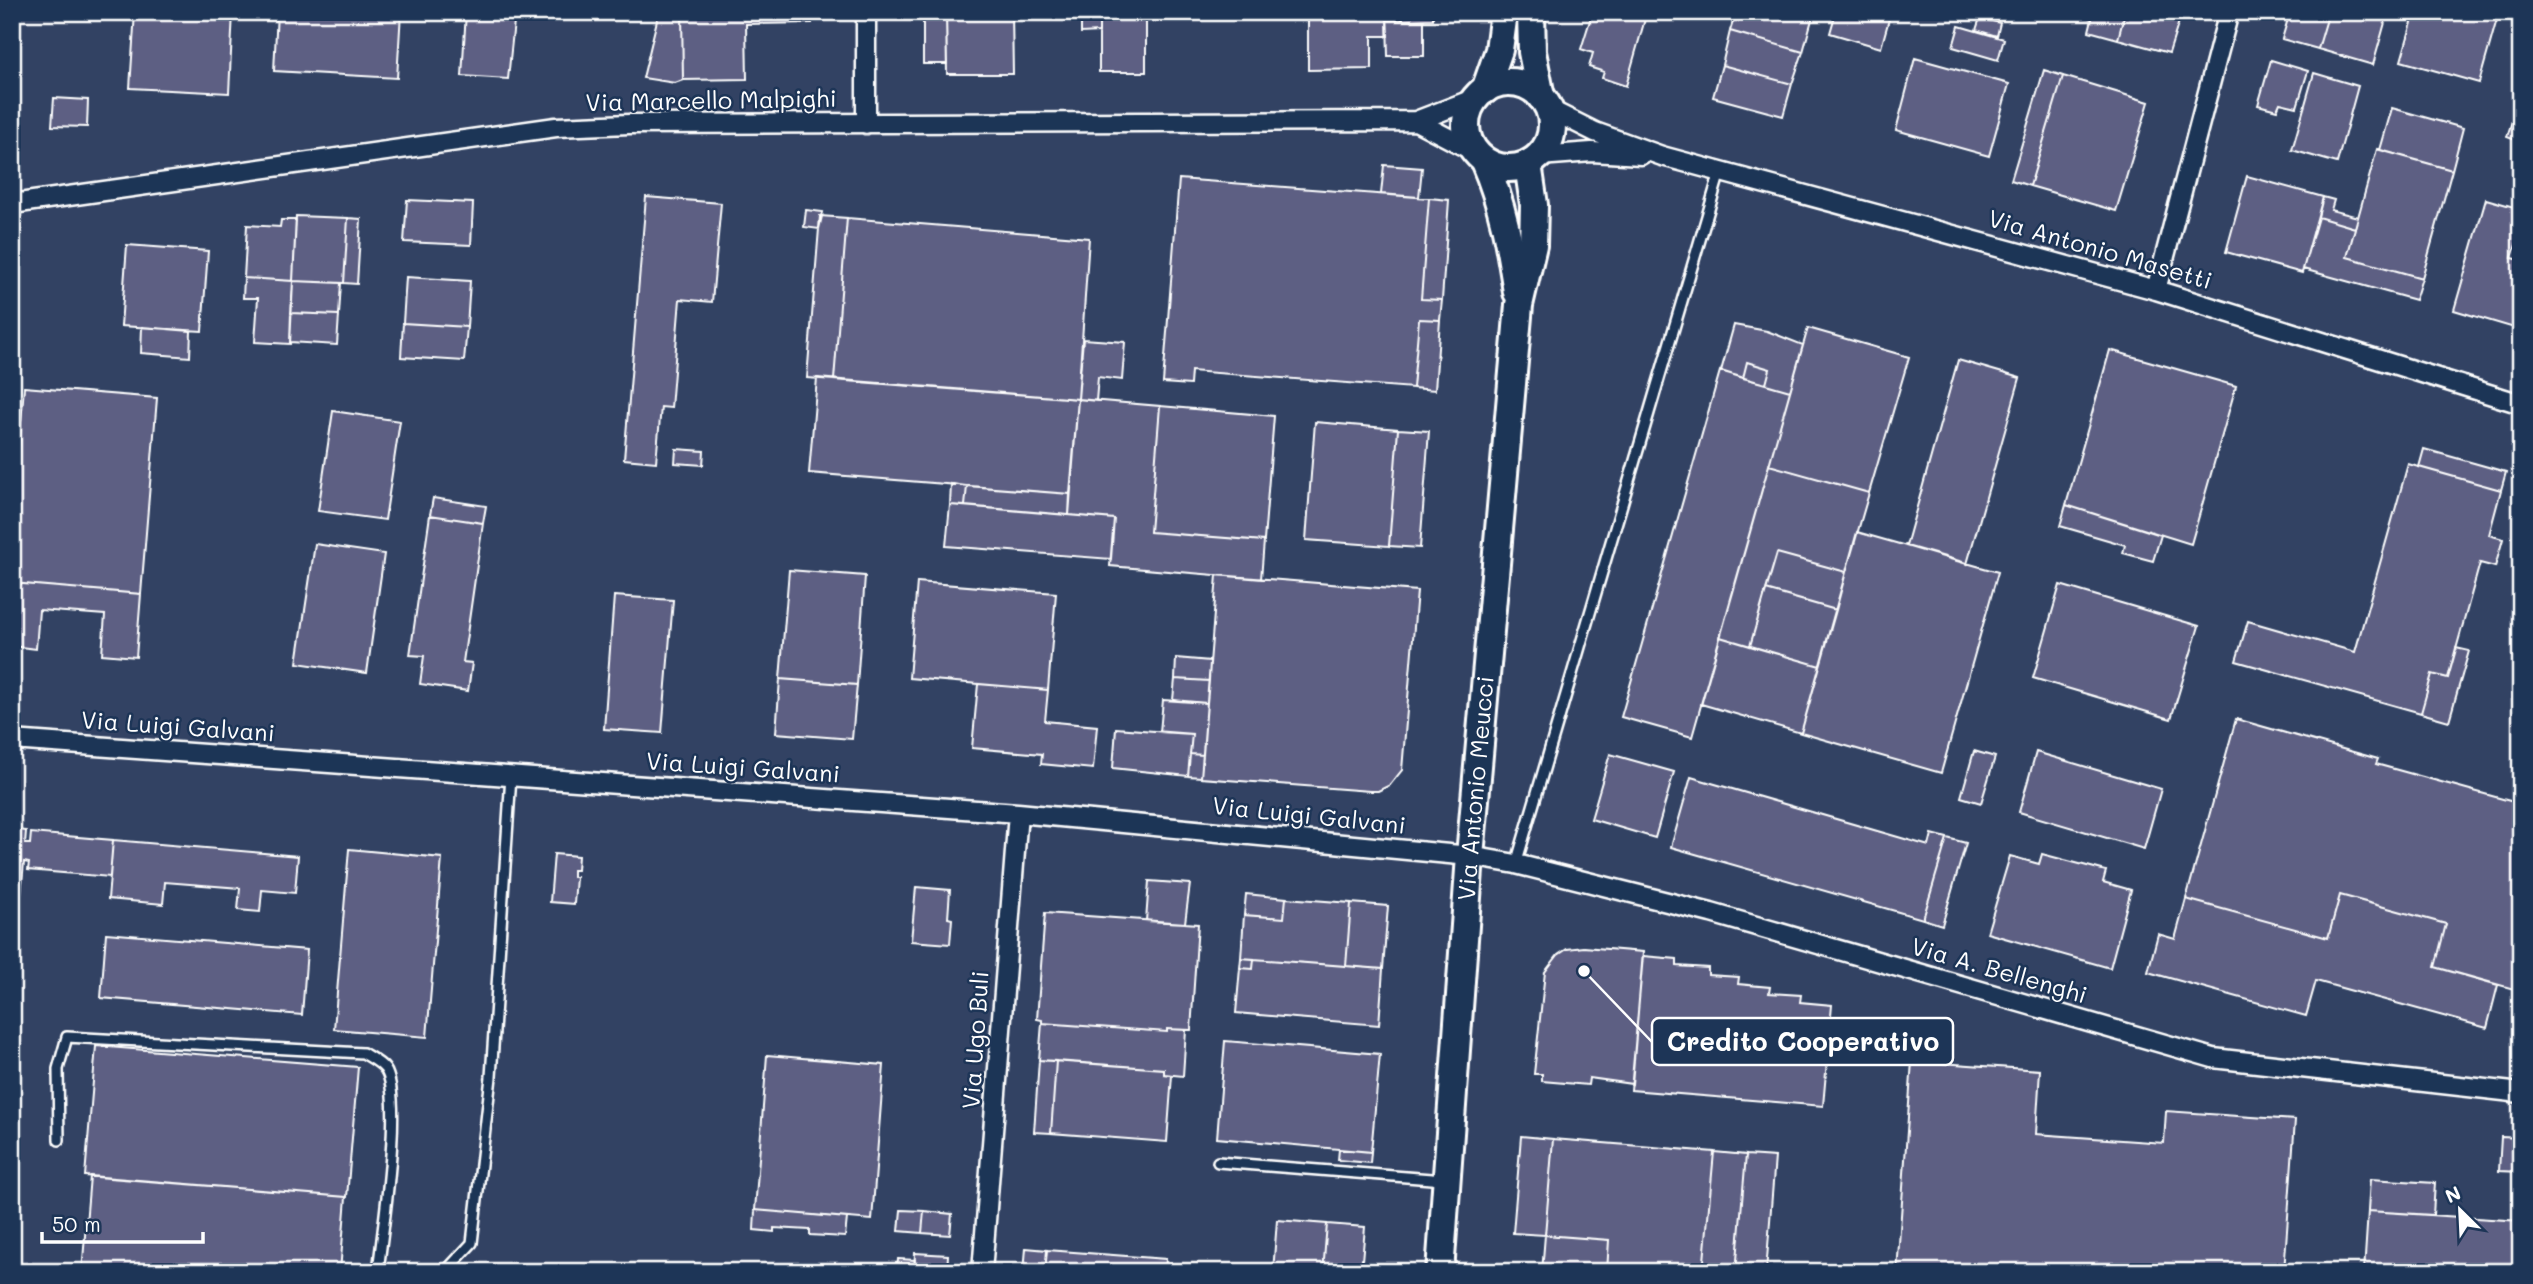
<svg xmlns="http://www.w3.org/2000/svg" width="2533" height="1284" font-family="Mali,sans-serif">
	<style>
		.built { fill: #304264 }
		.building { fill: #5d5f83; stroke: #fff; stroke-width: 2 }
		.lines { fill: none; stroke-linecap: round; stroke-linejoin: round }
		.lane-casing { stroke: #fff; stroke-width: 14 }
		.street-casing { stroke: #fff; stroke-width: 23 }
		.secondary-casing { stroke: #fff; stroke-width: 32 }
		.lane { stroke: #1d3557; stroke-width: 9 }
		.street { stroke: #1d3557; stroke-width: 18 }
		.secondary { stroke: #1d3557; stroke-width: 26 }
		.labels { text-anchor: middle; stroke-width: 5; stroke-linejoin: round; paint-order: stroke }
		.street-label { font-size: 24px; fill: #fff; stroke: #1d3557 }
		.leader { fill: none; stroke: #fff; stroke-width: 2.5 }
		.callout-dot { fill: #fff; stroke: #1d3557; stroke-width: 2.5 }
		.callout { fill: #1d3557; stroke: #fff; stroke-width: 2.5 }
		.callout-label { font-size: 26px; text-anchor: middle; font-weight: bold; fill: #fff }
	</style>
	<rect width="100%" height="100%" fill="#1d3557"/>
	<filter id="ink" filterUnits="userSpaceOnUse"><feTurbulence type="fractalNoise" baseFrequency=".0143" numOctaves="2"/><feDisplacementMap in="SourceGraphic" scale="14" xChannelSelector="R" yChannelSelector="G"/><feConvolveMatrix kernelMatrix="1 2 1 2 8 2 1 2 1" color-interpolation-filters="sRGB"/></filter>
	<g filter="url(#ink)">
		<path class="built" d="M12 12H2521V1272H12Z"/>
		<path class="building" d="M135 12H233L229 93 130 88Z
			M277 12H401L397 78 274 71Z
			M466 12H515L508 79 462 76Z
			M515 12H550V19L515 16Z
			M659 12H682L683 80 675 83 643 78Z
			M682 12H811L812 23 746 24 747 79 683 80Z
			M923 12H946L947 64H923Z
			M946 12H1012L1013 74H947Z
			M1081 12H1099V32L1081 33Z
			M1099 12H1146V72H1099Z
			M1175 12H1242V18H1175Z
			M1308 12 1387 13 1388 36H1372V69L1308 70Z
			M1403 12H1433V19L1402 20Z
			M1647 12 1626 86 1602 78 1604 72 1589 67 1593 53 1581 49 1591 17 1578 12Z
			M1736 12H1814L1803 52 1730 31Z
			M1836 12H1891L1881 48 1830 33Z
			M2066 12H2125L2118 39 2089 31 2092 19Z
			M2125 12H2182L2169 53 2118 39Z
			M2290 12H2329L2318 49 2282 39Z
			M2329 12H2359L2386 19 2373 65 2318 49Z
			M2415 12H2499L2479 83 2401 61Z
			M1980 18 2000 23 1997 36 1976 30Z
			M1387 20H1424V56H1388Z
			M1959 26 2004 39 1998 60 1953 47Z
			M1730 31 1803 52 1792 84 1722 65Z
			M1915 58 2009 84 1989 156 1896 130Z
			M2271 60 2308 71 2297 107 2280 103 2277 110 2258 105Z
			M1722 65 1792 84 1783 116 1713 97Z
			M2044 70 2063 76 2030 186 2011 180Z
			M2314 73 2358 86 2337 163 2292 150Z
			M2063 76 2149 102 2116 211 2030 186Z
			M2521 93V142L2507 137Z
			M54 98 88 100 87 127 52 126Z
			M2392 108 2463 128 2452 170 2380 150Z
			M2377 149 2452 170 2422 278 2347 257Z
			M1384 165 1422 168 1419 197 1381 194Z
			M2247 176 2323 197 2302 273 2226 252Z
			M1179 179 1429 198 1421 299 1442 300 1440 320 1419 319 1413 388 1191 371 1190 385 1163 383Z
			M646 197 721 203 712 302 680 299 671 408 661 407 656 462 624 459Z
			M2323 197 2334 200 2331 210 2358 217 2355 228 2318 217Z
			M1429 198 1449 200 1442 300 1421 299Z
			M2486 199 2521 209V228L2512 258 2521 260V330L2454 310Z
			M407 200 473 203 471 245 404 242Z
			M806 210 823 212 819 229 804 227Z
			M296 216 348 218 344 283 293 281Z
			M820 216 847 218 834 380 807 378Z
			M2318 217 2355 228 2347 257 2422 278 2415 300 2303 269Z
			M348 218 361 219 357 284 344 283Z
			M847 218 1089 238 1078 399 834 380Z
			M281 220H296L293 281 244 278 247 225 280 227Z
			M127 245 208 251 202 331 121 326Z
			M406 277 470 281 467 327 403 323Z
			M244 278 293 281 290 344 255 342 258 298H243Z
			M293 281 341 283 339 315 291 313Z
			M291 313 339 315 337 345 290 342Z
			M1419 319 1440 320 1435 390 1413 388Z
			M403 323 467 327 464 361 401 357Z
			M1734 325 1767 331 1803 345 1790 391 1766 384 1770 369 1747 362 1743 378 1721 371Z
			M142 327 191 331 190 357 141 353Z
			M1808 328 1909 357 1869 493 1769 465Z
			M1083 339 1125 342 1122 380 1098 377 1096 401 1078 399Z
			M2110 350 2236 386 2191 544 2066 505Z
			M1958 360 2020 378 1967 564 1906 546Z
			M1747 362 1770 369 1766 384 1743 378Z
			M1720 371 1790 391 1692 737 1621 717Z
			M817 378 1078 399 1070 494 809 473Z
			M24 387 157 398 141 594 12 583V531Z
			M1078 399 1160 406 1150 532 1264 541 1261 579 1110 566 1114 519 1069 515Z
			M1160 406 1274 416 1264 541 1150 532Z
			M333 411 400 421 385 520 318 511Z
			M1315 422 1398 429 1389 546 1306 540Z
			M1398 429 1429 431 1420 548 1389 546Z
			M676 449 704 451 703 465 675 463Z
			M2424 449 2506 472 2501 490 2419 467Z
			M2408 464 2501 490 2489 535 2503 539 2495 567 2480 563 2448 678 2432 674 2421 713 2236 661 2248 621 2355 652Z
			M1769 465 1869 493 1846 572 1777 553 1750 646 1720 637Z
			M951 484 967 486 965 506 950 505Z
			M967 486 1070 494 1069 515 965 506Z
			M433 498 486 506 483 523 430 515Z
			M950 505 1114 519 1111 559 946 546Z
			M2066 505 2161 535 2153 561 2123 553 2125 545 2060 526Z
			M430 515 483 523 463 662 472 663 468 691 420 684 424 656 410 655Z
			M1857 532 1998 572 1941 773 1801 733Z
			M315 544 384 554 367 673 297 663Z
			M1777 553 1846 572 1836 610 1766 590Z
			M789 570 865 576 857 685 780 679Z
			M1217 575 1417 591 1402 770 1390 785 1378 791H1370L1201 778Z
			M917 582 1056 593 1048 690 909 678Z
			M12 583 141 594 136 657 102 654 105 615 39 610 36 649 12 646Z
			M2060 585 2199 626 2171 719 2033 678Z
			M1766 590 1836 610 1820 666 1750 646Z
			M614 596 673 600 662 733 604 729Z
			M1720 637 1820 666 1801 733 1701 704Z
			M2456 648 2469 651 2449 721 2421 713 2432 674 2448 678Z
			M1176 658 1210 661 1209 681 1175 679Z
			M780 679 857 685 852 739 776 733Z
			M1175 679 1209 681 1207 703 1173 700Z
			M978 684 1048 690 1045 721 1097 726 1093 769 1041 764 1042 754 972 748Z
			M1163 700 1207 703 1203 755 1190 754 1192 734 1160 732Z
			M2236 719 2378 759 2376 764 2521 804V991L2435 967 2446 924 2340 895 2328 938 2186 899Z
			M1116 728 1192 734 1188 776 1113 768Z
			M1974 751 1995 757 1981 803 1961 797Z
			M2036 752 2161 789 2144 849 2019 812Z
			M1190 754 1203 755 1201 777 1188 776Z
			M1610 754 1674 772 1655 838 1591 819Z
			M1691 777 1929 846 1932 834 1947 838 1923 919 1671 847Z
			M12 829 26 831 25 844H30L31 833 113 840 110 877 28 870 29 863 24 862 15 959H12Z
			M1947 838 1966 843 1942 925 1923 919Z
			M113 840 298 856 295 893 262 890 260 912 238 910 240 888 165 882 163 904 108 899Z
			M349 849 442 858 427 1037 334 1029Z
			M554 854 578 856 577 870H573V877H576L574 904 550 902Z
			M2042 854 2106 871 2103 882 2131 890 2110 968 1987 933 2010 856 2039 864Z
			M1149 881 1190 884 1185 923 1146 921Z
			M916 887 950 890 948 918 952 919 950 944 911 941Z
			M1246 894 1286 898 1284 918 1244 915Z
			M2340 895 2446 924 2435 967 2498 985 2487 1028 2316 981 2306 1016 2148 972 2158 934 2175 939 2186 899 2328 938Z
			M1286 898 1351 903 1346 966 1241 958 1244 915 1284 918Z
			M1351 903 1388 906 1383 969 1346 966Z
			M1045 913 1198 924 1191 1030 1167 1029V1032L1042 1023V1020L1037 1019Z
			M106 933 307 950 302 1015 101 998Z
			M1584 947 1643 952 1632 1084 1589 1078 1588 1085 1542 1081V1074H1534L1545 972 1558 955 1567 949Z
			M1643 956 1677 959V966L1708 968V975L1739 977 1738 984 1770 987 1769 993 1801 995 1800 1002 1832 1005 1823 1106 1631 1090Z
			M1241 958 1254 959 1253 969 1240 968Z
			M1254 959 1383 969 1379 1025 1236 1013 1240 968 1253 969Z
			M1042 1023 1167 1032V1029L1186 1030 1183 1076 1164 1074V1069L1039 1060Z
			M1225 1041 1380 1054 1371 1152 1217 1138Z
			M96 1046 358 1067 347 1197 85 1176Z
			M767 1055 884 1065 872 1220 755 1210Z
			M1039 1060 1056 1061 1051 1133 1034 1132Z
			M1056 1061 1164 1069V1074L1172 1075 1167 1142 1051 1133Z
			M1912 1061 2040 1070 2036 1134 2164 1143 2166 1111 2295 1120 2284 1272H1897Z
			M1521 1136 1553 1139 1545 1235 1513 1233Z
			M2501 1137 2521 1138V1172L2499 1171Z
			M1553 1139 1714 1152 1703 1272H1607L1609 1240 1545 1235Z
			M1339 1149 1371 1152 1370 1163 1338 1160Z
			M1714 1152 1746 1155 1736 1272H1703Z
			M1746 1155 1775 1157 1766 1272H1736Z
			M90 1176 346 1197 340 1272H82Z
			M2370 1179 2435 1183 2433 1215 2368 1211Z
			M755 1210 847 1218 845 1237 810 1235V1230L774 1228V1232L754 1230Z
			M901 1210 924 1211 922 1233 899 1231Z
			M924 1211 952 1214 950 1235 922 1233Z
			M2368 1211 2521 1221V1272H2364Z
			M1277 1220 1327 1224 1323 1272H1273Z
			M1327 1224 1365 1227 1361 1272H1323Z
			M1545 1235 1609 1240 1607 1272H1542Z
			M1026 1248 1047 1250 1045 1272H1024Z
			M1047 1250 1166 1259 1165 1272H1045Z
			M915 1253 948 1255 947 1272H914Z
			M898 1259 915 1260 914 1272H897Z"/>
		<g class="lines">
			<g class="lane-casing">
				<path id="lane" d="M1516 864 1720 172
					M59 1140 58 1069 67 1037 363 1053C369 1057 380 1062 385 1069 404 1096 382 1233 378 1272
					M1218 1162 1444 1180
					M445 1272 472 1243 491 1077 511 776"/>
			</g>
			<g class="street-casing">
				<path id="street" d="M866 12V124
					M1549 109 1595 132 1662 156 2156 290 2521 404
					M1416 121 1475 152
					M1539 156 1592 152 1641 155
					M12 204 556 127 629 124 1416 121 1476 98
					M2156 290 2229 12
					M12 740 1018 813 1470 856 1516 864 1711 913 2213 1058 2521 1093
					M982 1272 1018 813"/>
			</g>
			<g class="secondary-casing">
				<g id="secondary">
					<path d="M1531 12 1532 52 1541 97"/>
					<circle cx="1509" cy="125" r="43"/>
					<path d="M1485 90 1499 50 1504 12"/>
					<path d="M1484 161C1503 205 1510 246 1517 292"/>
					<path id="s1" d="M1440 1272 1470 856 1519 305 1533 245 1534 205 1528 164"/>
				</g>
			</g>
			<use href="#lane" class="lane"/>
			<use href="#street" class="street"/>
			<use href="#secondary" class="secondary"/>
		</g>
	</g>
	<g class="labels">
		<g class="street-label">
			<text transform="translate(711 101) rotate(-1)" y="8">Via Marcello Malpighi</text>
			<text transform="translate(2100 250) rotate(16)" y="8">Via Antonio Masetti</text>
			<text transform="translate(178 727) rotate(4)" y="8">Via Luigi Galvani</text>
			<text transform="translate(743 768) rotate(4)" y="8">Via Luigi Galvani</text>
			<text dy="8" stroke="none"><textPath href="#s1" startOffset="485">Via Antonio Meucci</textPath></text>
			<text transform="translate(1309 816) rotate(6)" y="8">Via Luigi Galvani</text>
			<text transform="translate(1999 971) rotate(16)" y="8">Via A. Bellenghi</text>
			<text transform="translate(976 1040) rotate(-86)" y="8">Via Ugo Buli</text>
		</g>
	</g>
	<path class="leader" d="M1584 971L1652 1042"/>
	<circle class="callout-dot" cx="1584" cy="971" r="7"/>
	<rect class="callout" x="1652" y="1018" width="301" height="47" rx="7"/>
	<g class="callout-label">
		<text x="1803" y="1051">Credito Cooperativo</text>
	</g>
	<rect width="2533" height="1284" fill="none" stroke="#1d3557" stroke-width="42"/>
	<rect x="21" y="21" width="2491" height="1242" fill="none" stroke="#fff" stroke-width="2.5" filter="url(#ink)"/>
	<g transform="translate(2460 1210) rotate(336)" stroke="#1d3557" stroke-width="5" paint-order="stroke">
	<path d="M0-5L12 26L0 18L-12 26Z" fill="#ffffff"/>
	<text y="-10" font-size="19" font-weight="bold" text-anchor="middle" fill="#ffffff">N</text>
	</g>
	<path d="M42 1232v10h161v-10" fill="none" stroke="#ffffff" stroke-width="3.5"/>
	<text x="52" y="1232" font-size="21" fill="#ffffff" stroke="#1d3557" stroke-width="5" paint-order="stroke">50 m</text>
</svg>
